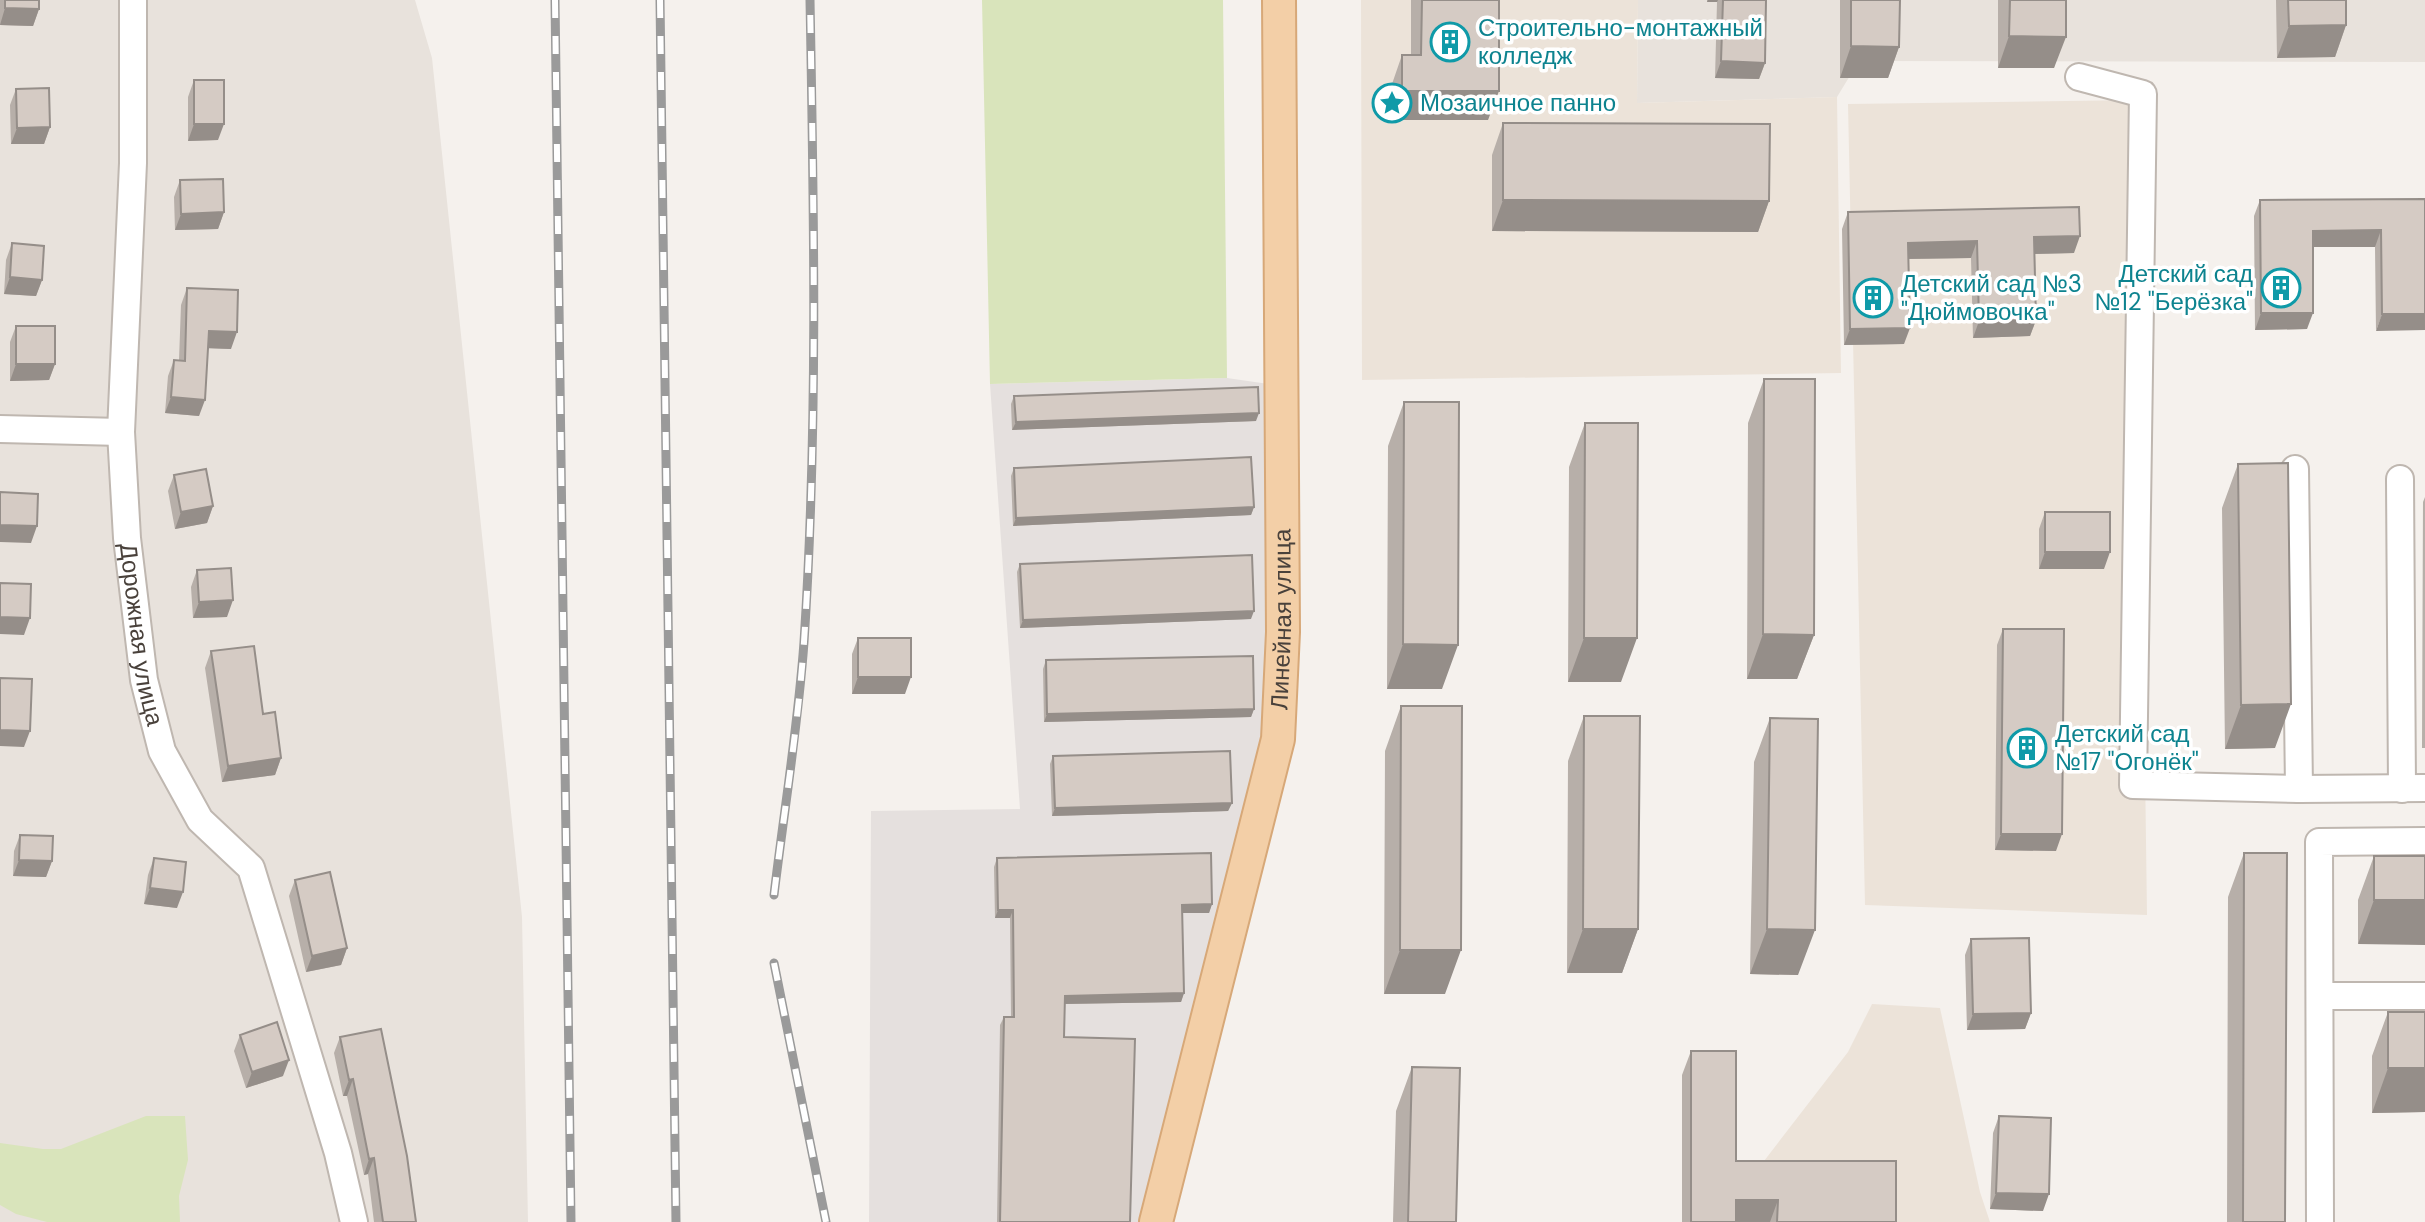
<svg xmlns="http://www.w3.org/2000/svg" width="2425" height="1222" font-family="'DM Sans',sans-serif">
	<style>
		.residential { fill: #e8e2dc }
		.industrial { fill: #e5e0de }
		.education { fill: #ece3d9 }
		.green { fill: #d9e4bb }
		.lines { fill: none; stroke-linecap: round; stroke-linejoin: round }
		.minor-casing { stroke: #bfb7b0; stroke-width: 30 }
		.major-casing { stroke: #d7a878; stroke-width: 36 }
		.minor { stroke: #fff; stroke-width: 26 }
		.major { stroke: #f3cfa7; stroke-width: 32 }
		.rail-casing { stroke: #9a9a9a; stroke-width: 9 }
		.rail { stroke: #fff; stroke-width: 6; stroke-dasharray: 18; stroke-linecap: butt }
		.wall { fill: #b7afa9 }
		.shaded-wall { fill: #958e89 }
		.building { fill: #d5cbc4; stroke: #958e89; stroke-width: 2 }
		.labels { text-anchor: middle; stroke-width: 7; stroke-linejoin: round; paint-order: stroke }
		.culture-label { font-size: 24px; fill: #0d838f; stroke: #fff; text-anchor: start }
		.street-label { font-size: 24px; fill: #49413b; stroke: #fff }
	</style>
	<rect width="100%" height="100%" fill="#f5f1ed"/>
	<path class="residential" d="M0 0H415L432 58 522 917 528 1222H0Z
		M1638 0H2425V62L1859 61 1837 97 1637 103Z"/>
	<path class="industrial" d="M1227 378 1276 385 1280 677 1146 1222H869L871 811 1020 809 990 384Z"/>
	<path class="education" d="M1361 0H1638L1637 103 1837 97 1841 373 1362 380Z
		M2136 100 2147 915 1865 905 1848 104Z
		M1872 1004 1940 1008 1980 1192 1990 1222H1717L1848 1052Z"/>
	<path class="green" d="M982 0H1223L1227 378 990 384Z
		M146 1116H185L188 1160 179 1196 180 1222H47L16 1214 0 1205V1143L43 1149H61Z"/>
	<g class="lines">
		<g class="minor-casing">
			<g id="minor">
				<path id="s1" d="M133 0V163L121 432 127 538 144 680 162 751 200 820 251 868 338 1153 354 1222"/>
				<path d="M2079 77 2143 94 2133 785 2299 789 2425 788"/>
				<path d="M0 429 121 432"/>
				<path d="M2295 469 2299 789"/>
				<path d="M2400 479 2402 789"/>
				<path d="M2320 996H2425"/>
				<path d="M2320 1222 2319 842 2425 841"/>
			</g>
		</g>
		<g class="major-casing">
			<g id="major">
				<path id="s2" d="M1156 1222 1278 739 1283 632 1279 0"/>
			</g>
		</g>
		<use href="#minor" class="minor"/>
		<use href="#major" class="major"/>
		<g class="rail-casing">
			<path id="rail" d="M555 0 571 1222
				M660 0 676 1222
				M774 895C784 811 798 727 804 642 818 429 814 214 810 0
				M774 963 826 1222"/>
		</g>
		<use href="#rail" class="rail"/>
	</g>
	<path class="wall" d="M0 0H39V9L33 26 0 25Z
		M1411 0H1499L1488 120H1392V84L1402 55H1411Z
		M1707 0H1766L1765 63 1759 79 1715 78 1717 2H1707Z
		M1840 0H1900L1899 47 1888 78H1840Z
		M1998 0H2066L2054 68H1998Z
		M2276 0H2346V25L2335 57 2277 58Z
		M194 80 218 140 188 141V97Z
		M16 89 50 127 44 144H11L10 105Z
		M1503 123 1769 201 1758 232 1492 231V155Z
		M180 180 224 212 218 229 175 230 174 197Z
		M2425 199 2376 331 2375 247H2313L2307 329 2255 330 2254 216 2260 200Z
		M1848 212 2074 253 2035 254 2036 320 2030 336 1973 338 1971 258 1909 259 1904 344 1844 345 1842 229Z
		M12 243 42 280 36 296 4 294 6 260Z
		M187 288 231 349 208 348 199 416 165 413 168 376 174 360H179L181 305Z
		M16 326 55 364 49 380 10 381V342Z
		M1764 379 1814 635 1797 679H1747L1748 423Z
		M1014 396 1256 421 1012 430 1011 404Z
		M1404 402 1442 689H1387L1388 446Z
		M1585 423 1621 682H1568L1569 467Z
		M2238 464 2275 748 2225 749 2222 508Z
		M1014 468 1254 507 1251 515 1013 526 1011 476Z
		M174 475 213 506 207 523 175 529 168 491Z
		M2425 497V748H2422L2423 502Z
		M2045 512 2104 569H2039V529Z
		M1020 564 1251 619 1020 628 1017 572Z
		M197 570 227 617 193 618 191 587Z
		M2003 629 2056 851 1995 850 1997 645Z
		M858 638 905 694H852V654Z
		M211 651 263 714 281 758 275 775 222 782 205 668Z
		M1046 660 1254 709 1251 717 1044 722 1043 669Z
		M1401 706 1445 994H1384L1385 751Z
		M1584 716 1638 929 1622 973H1567L1568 761Z
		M1770 718 1798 975 1750 974 1754 762Z
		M1053 756 1232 803 1228 811 1052 816 1050 764Z
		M20 835 52 861 46 877 13 876 14 851Z
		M2244 853 2285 1222H2227L2228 897Z
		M2374 856H2425L2358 944V900Z
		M154 858 177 908 144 904 148 875Z
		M997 858 1212 904 1209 913H1182L1184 993 1181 1002 1065 1004 1064 1037 1130 1222H997L1000 1025 1004 1017H1011L1010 918H995L994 867Z
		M295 880 347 948 341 965 306 972 289 896Z
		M1971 939 2031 1013 2025 1029 1967 1030 1965 955Z
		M2388 1012H2425V1112L2372 1113V1056Z
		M240 1035 283 1076 246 1088 234 1051Z
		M340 1037 416 1222H374L368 1174 364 1175 347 1096H343L334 1053Z
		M1691 1051 1736 1161 1896 1222H1682V1075Z
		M1412 1067 1456 1222H1393L1396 1111Z
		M1999 1116 2043 1211 1990 1209 1993 1133Z"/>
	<path class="shaded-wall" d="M1708 0H1718L1717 2H1707Z
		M5 8 39 9 33 26 0 25Z
		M2346 25 2335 57 2277 58 2289 26Z
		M2009 36 2066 37 2054 68H1998Z
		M1851 46 1899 47 1888 78H1840Z
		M1721 61 1765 63 1759 79 1715 78Z
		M1402 91H1499L1488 120H1392Z
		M194 124H224L218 140 188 141Z
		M50 127 44 144H11L17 128Z
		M1503 200 1769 201 1758 232 1492 231Z
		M224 212 218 229 175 230 181 214Z
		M2381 230 2375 247H2307L2313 231Z
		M2080 236 2074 253 2028 254 2034 237Z
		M1977 241 1971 258 1902 259 1908 243Z
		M10 277 42 280 36 296 4 294Z
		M2261 313H2313L2307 329 2255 330Z
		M2382 314H2425V330L2376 331Z
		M2036 320 2030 336 1973 338 1979 321Z
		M1910 328 1904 344 1844 345 1850 329Z
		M209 331 237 332 231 349 203 348Z
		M16 364H55L49 380 10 381Z
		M171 397 205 400 199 416 165 413Z
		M1259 413 1256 421 1012 430 1016 422Z
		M213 506 207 523 175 529 181 512Z
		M1254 507 1251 515 1013 526 1016 518Z
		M0 525 37 526 31 543 0 542Z
		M2045 552H2110L2104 569H2039Z
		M233 600 227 617 193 618 199 602Z
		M1254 611 1251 619 1020 628 1023 620Z
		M0 617 30 618 24 635 0 634Z
		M1763 634 1814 635 1797 679H1747Z
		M1584 638H1637L1621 682H1568Z
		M1403 644 1458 645 1442 689H1387Z
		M858 677H911L905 694H852Z
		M2291 704 2275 748 2225 749 2241 705Z
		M1254 709 1251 717 1044 722 1047 714Z
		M0 730 30 731 24 747 0 746Z
		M281 758 275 775 222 782 228 766Z
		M1232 803 1228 811 1052 816 1055 808Z
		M2001 834H2062L2056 851 1995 850Z
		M19 860 52 861 46 877 13 876Z
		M150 888 183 892 177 908 144 904Z
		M2374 900H2425V945L2358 944Z
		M1212 904 1209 913H1179L1182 905Z
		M998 910H1013L1010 918H995Z
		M1583 929H1638L1622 973H1567Z
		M1767 929 1815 930 1798 975 1750 974Z
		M347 948 341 965 306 972 312 956Z
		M1400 950H1461L1445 994H1384Z
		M1184 993 1181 1002 1062 1004 1065 996Z
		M2031 1013 2025 1029 1967 1030 1973 1014Z
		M289 1060 283 1076 246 1088 252 1072Z
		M2388 1068H2425V1112L2372 1113Z
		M353 1079 347 1096H343L349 1080Z
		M374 1158 368 1174 364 1175 369 1159Z
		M1996 1193 2049 1194 2043 1211 1990 1209Z
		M1736 1200H1778L1770 1222H1728Z"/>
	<path class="building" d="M5 0H39V9L5 8Z
		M1422 0H1499V91H1402V55H1421Z
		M1723 0H1766L1765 63 1721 61Z
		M1851 0H1900L1899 47 1851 46Z
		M2010 0H2066V37L2009 36Z
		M2288 0H2346V25L2289 26Z
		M194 80H224V124H194Z
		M49 88 50 127 17 128 16 89Z
		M1503 123 1770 124 1769 201 1503 200Z
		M223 179 224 212 181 214 180 180Z
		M2425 199V314H2382L2381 230 2313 231V313H2261L2260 200Z
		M2079 207 2080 236 2034 237 2036 320 1979 321 1977 241 1908 243 1910 328 1850 329 1848 212Z
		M12 243 44 246 42 280 10 277Z
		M187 288 238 290 237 332 209 331 205 400 171 397 174 360 185 361Z
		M16 326H55V364H16Z
		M1764 379H1815L1814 635 1763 634Z
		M1258 387 1259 413 1016 422 1014 396Z
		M1404 402H1459L1458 645 1403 644Z
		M1585 423H1638L1637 638H1584Z
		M1251 457 1254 507 1016 518 1014 468Z
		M2288 463 2291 704 2241 705 2238 464Z
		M206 469 213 506 181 512 174 475Z
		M0 492 38 494 37 526 0 525Z
		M2045 512H2110V552H2045Z
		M1252 555 1254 611 1023 620 1020 564Z
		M231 568 233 600 199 602 197 570Z
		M0 583 31 584 30 618 0 617Z
		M2003 629H2064L2062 834H2001Z
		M858 638H911V677H858Z
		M254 646 263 714 275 712 281 758 228 766 211 651Z
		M1253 656 1254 709 1047 714 1046 660Z
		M0 678 32 679 30 731 0 730Z
		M1401 706H1462L1461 950H1400Z
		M1584 716H1640L1638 929H1583Z
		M1770 718 1818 719 1815 930 1767 929Z
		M1230 751 1232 803 1055 808 1053 756Z
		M20 835 53 836 52 861 19 860Z
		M1211 853 1212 904 1182 905 1184 993 1065 996 1064 1037 1135 1039 1130 1222H1000L1004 1017H1014L1013 910H998L997 858Z
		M2244 853H2287L2285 1222H2243Z
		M2374 856H2425V900H2374Z
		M154 858 186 862 183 892 150 888Z
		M330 872 347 948 312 956 295 880Z
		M2029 938 2031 1013 1973 1014 1971 939Z
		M2388 1012H2425V1068H2388Z
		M277 1022 289 1060 252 1072 240 1035Z
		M381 1029 407 1156 416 1222H383L374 1158 369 1159 353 1079 349 1080 340 1037Z
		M1691 1051H1736V1161H1896V1222H1777L1778 1200H1736V1222H1691Z
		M1412 1067 1460 1068 1456 1222H1408Z
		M1999 1116 2051 1118 2049 1194 1996 1193Z"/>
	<defs>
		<g id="building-ring" transform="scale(2)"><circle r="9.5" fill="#fff" stroke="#0f9aa8" stroke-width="1.5"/><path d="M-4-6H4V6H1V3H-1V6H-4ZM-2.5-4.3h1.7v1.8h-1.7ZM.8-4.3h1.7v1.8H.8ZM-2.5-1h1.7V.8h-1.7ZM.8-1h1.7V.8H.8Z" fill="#0f9aa8"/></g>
		<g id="sight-ring" transform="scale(2)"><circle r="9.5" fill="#fff" stroke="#0f9aa8" stroke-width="1.5"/><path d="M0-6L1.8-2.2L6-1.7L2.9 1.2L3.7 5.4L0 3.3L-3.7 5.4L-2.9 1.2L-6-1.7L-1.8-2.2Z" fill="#0f9aa8"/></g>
	</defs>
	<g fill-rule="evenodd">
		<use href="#building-ring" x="1450" y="42"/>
		<use href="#sight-ring" x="1392" y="103"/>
		<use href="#building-ring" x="2281" y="288"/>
		<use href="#building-ring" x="1873" y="298"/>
		<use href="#building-ring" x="2027" y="748"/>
	</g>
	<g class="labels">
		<g class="culture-label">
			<text x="1478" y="36">Строительно-монтажный<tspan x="1478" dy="28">колледж</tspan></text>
			<text x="1420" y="111">Мозаичное панно</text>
			<text x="2253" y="282" text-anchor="end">Детский сад<tspan x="2253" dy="28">№12 "Берёзка"</tspan></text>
			<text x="1901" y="292">Детский сад №3<tspan x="1901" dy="28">"Дюймовочка"</tspan></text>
			<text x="2055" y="742">Детский сад<tspan x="2055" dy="28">№17 "Огонёк"</tspan></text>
		</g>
		<g class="street-label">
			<text dy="8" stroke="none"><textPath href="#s2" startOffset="618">Линейная улица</textPath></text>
			<text dy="8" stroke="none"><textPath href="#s1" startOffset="636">Дорожная улица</textPath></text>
		</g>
	</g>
</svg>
